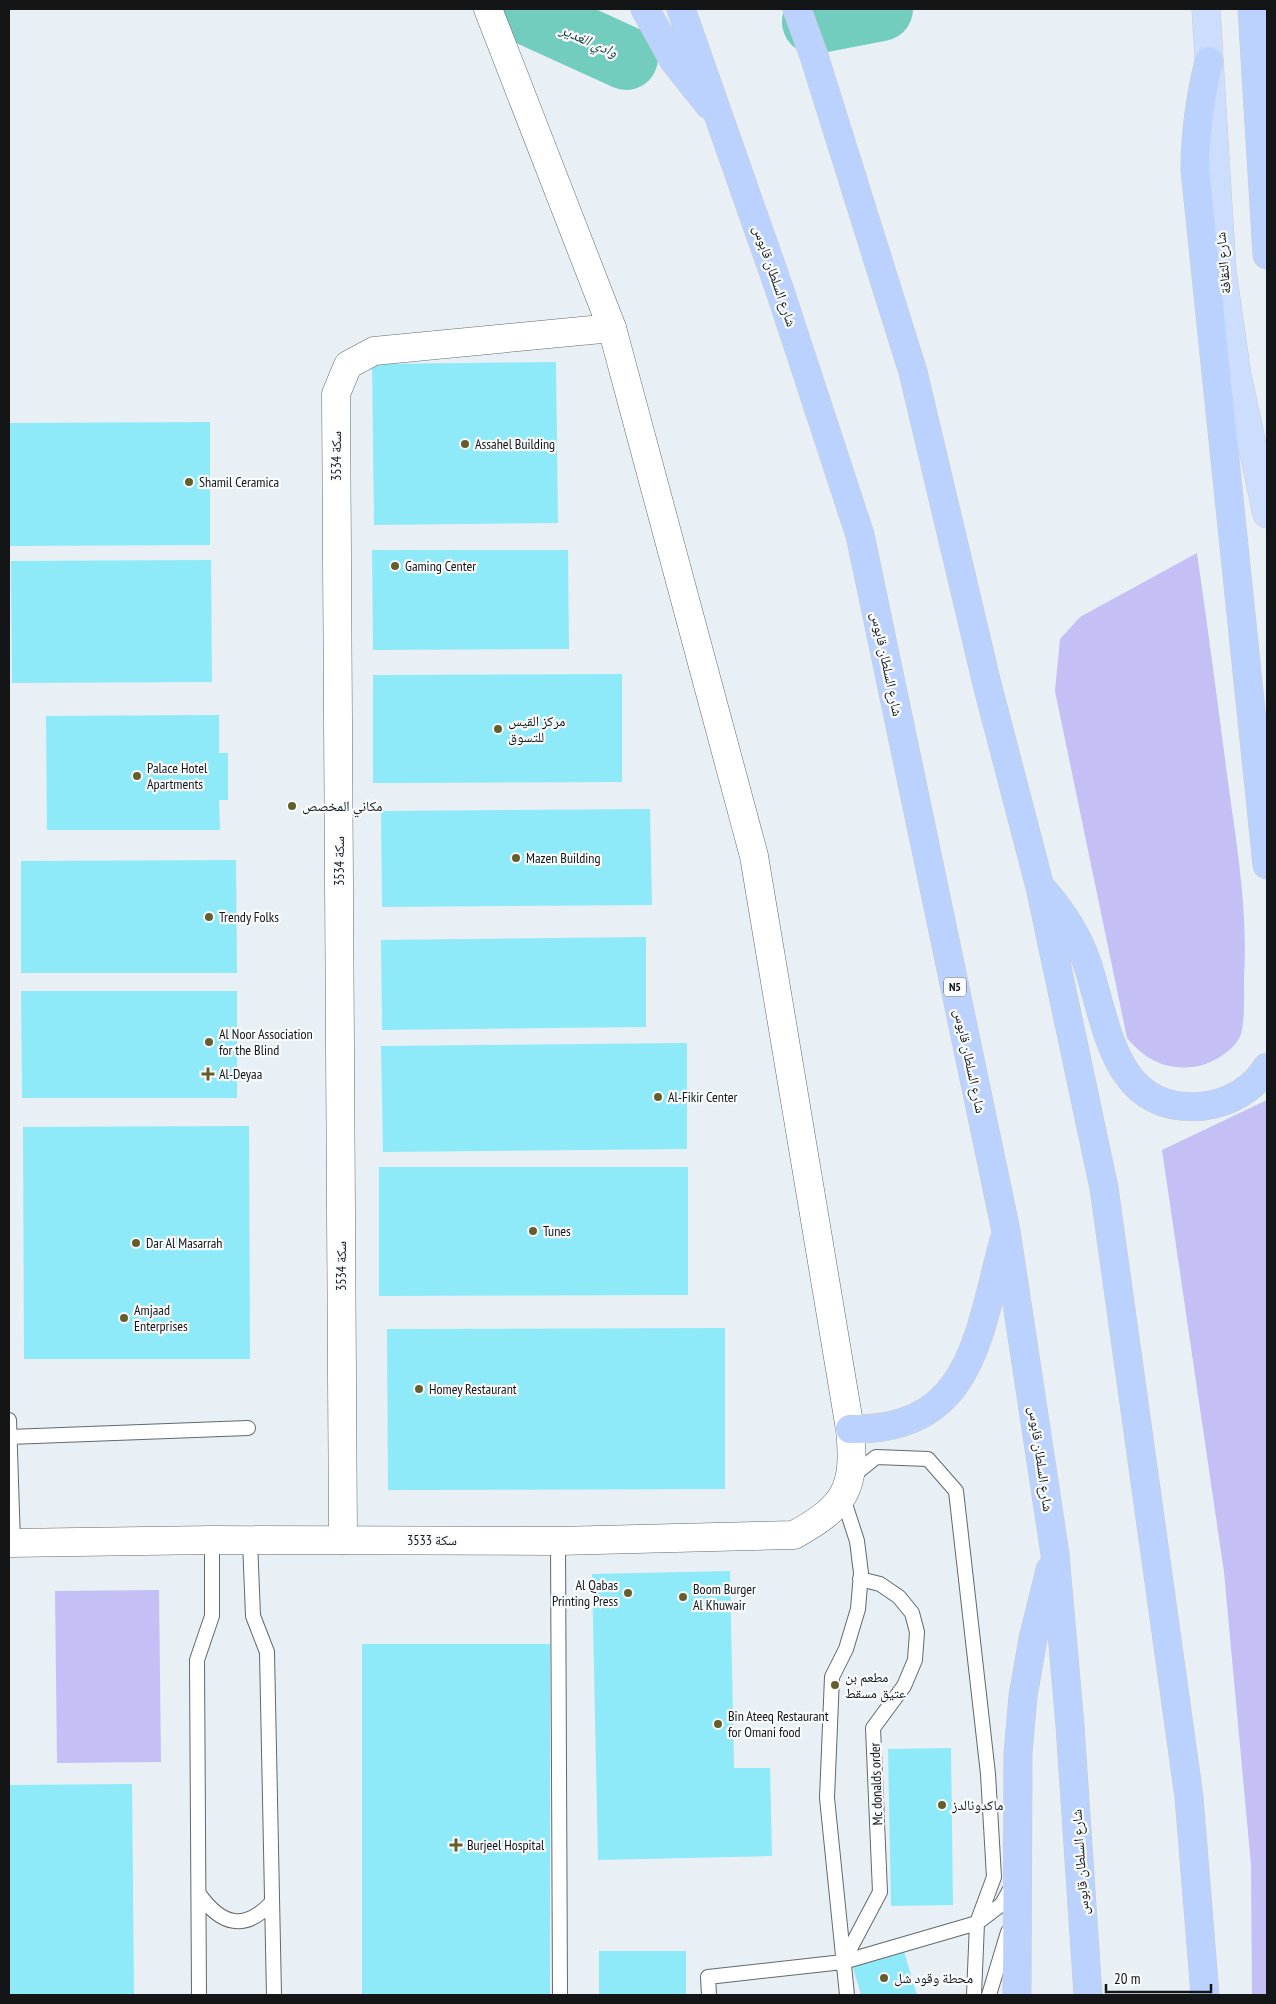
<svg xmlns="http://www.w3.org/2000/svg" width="1276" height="2004" font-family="'PT Sans Narrow','Noto Naskh Arabic',sans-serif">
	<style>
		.green { fill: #c4bff5 }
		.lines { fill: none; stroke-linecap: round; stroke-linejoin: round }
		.river { stroke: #73cdbf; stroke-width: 64 }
		.building { fill: #8ee9f9 }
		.service-casing { stroke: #62696d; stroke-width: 16 }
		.minor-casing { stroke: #62696d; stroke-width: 29 }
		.tertiary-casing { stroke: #62696d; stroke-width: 29 }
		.primary-casing { stroke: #cbcccc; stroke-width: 29 }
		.trunk-casing { stroke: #cbcccc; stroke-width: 29 }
		.service { stroke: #fff; stroke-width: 14 }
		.minor { stroke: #fff; stroke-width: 28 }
		.tertiary { stroke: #fff; stroke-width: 28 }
		.primary { stroke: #ccddfe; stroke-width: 28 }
		.trunk { stroke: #bbd2fe; stroke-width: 28 }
		.poi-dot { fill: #645e2b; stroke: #f9fcfe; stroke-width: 2 }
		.labels { text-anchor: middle; stroke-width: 4.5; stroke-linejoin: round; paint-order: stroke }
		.shield { fill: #f9fcfe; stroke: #585a5c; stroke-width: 1 }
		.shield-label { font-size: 12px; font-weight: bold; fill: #131517 }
		.street-label { font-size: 14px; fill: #131517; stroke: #f9fcfe }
		.poi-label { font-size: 14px; fill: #131517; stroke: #f9fcfe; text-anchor: start }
		.water-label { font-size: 15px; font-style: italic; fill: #19433d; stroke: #f9fcfe }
	</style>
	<rect width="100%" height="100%" fill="#e8f0f5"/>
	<path class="green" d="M1197 553C1208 629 1218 705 1228 782 1237 847 1248 911 1244 977 1244 993 1245 1020 1241 1034 1235 1051 1210 1065 1193 1067 1164 1070 1145 1059 1127 1038L1055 691 1060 639 1080 617Z
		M1267 1100V1995H1252L1251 1865 1224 1572 1162 1150Z
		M159 1590 161 1762 57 1763 55 1591Z"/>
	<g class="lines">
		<path class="river" d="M525 12 626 58
			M814 22 881 9"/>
	</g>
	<path class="building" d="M556 362 558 523 374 525 372 364Z
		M210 422V545L10 546 9 423Z
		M372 550H568L569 649 373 650Z
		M211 560 212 682 12 683 11 561Z
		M622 674V782L373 783V675Z
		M219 715V753H228V800H219L220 830H47L46 716Z
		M650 809 652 905 382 907 381 811Z
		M236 860 237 973H21V861Z
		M646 937V1027L382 1030 381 940Z
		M21 991H237V1098H22Z
		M687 1043V1149L383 1152 381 1046Z
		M249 1126 250 1359H24L23 1127Z
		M379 1167H688V1295L379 1296Z
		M725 1328V1489L388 1490 387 1329Z
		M730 1571 734 1768H770L772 1856 598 1860 592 1574Z
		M362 1644H550V1995H362Z
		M951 1748 953 1905 891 1906 888 1749Z
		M132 1784 134 1995H9V1785Z
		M902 1945 917 1995H861L851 1961Z
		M599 1951H686V1995H599Z"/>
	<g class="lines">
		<g class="service-casing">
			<path id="service" d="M9 1420 13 1543
				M9 1437 248 1428
				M850 1478 876 1457 928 1459 956 1491 988 1774 994 1877 977 1923 974 1995
				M843 1498 857 1541 861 1573 858 1609 846 1649 832 1677 827 1798 847 1995
				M250 1541 253 1616 267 1652 274 1995
				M558 1541 560 1995
				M199 1894C221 1925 245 1932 272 1902
				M843 1962 880 1892 873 1728 904 1686 915 1660 917 1632 912 1613 899 1597 880 1584 860 1579
				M199 1995 197 1660 212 1616V1540
				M709 1995 708 1977 843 1962 977 1923 1002 1904 1012 1886
				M989 1995 1008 1932"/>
		</g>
		<g class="minor-casing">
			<path id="minor" d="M343 1540 336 394 348 365 374 351 612 328"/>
		</g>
		<g class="tertiary-casing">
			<path id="tertiary" d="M9 1543 212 1540 558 1541 794 1535C846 1506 856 1489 850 1429L754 856 612 328 488 9"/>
		</g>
		<g class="primary-casing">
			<path id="primary" d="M1206 9 1222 271 1237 375 1267 514"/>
		</g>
		<g class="trunk-casing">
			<path id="trunk" d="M645 9 674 61 709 105
				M681 9 779 288 860 535 1006 1231 1055 1554 1070 1726 1088 1995
				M797 9 814 56 913 372 987 684 1040 887 1104 1188 1189 1797 1205 1995
				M1252 9 1267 255
				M1209 61C1200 98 1195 133 1195 170L1267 865
				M1045 892C1063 913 1077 935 1086 960 1108 1024 1112 1115 1204 1106 1229 1103 1254 1089 1267 1067
				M850 1429C973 1432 978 1334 1004 1240
				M1017 1995 1018 1753 1023 1696 1033 1639 1050 1570"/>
		</g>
		<use href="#service" class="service"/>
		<use href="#minor" class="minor"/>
		<use href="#tertiary" class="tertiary"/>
		<use href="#primary" class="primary"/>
		<use href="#trunk" class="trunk"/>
	</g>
	<g class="poi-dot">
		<circle cx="465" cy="444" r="5"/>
		<circle cx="189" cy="482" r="5"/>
		<circle cx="395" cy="566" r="5"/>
		<circle cx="498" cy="729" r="5"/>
		<circle cx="137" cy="776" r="5"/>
		<circle cx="292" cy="806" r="5"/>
		<circle cx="516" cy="858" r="5"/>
		<circle cx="209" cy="917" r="5"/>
		<circle cx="209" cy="1042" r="5"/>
		<path d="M205.5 1066.5h5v5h5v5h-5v5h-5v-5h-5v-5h5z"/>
		<circle cx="658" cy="1097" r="5"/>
		<circle cx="533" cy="1231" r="5"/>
		<circle cx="136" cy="1243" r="5"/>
		<circle cx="124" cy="1318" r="5"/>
		<circle cx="419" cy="1389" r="5"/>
		<circle cx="628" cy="1593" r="5"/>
		<circle cx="683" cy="1597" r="5"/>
		<circle cx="835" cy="1685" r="5"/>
		<circle cx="718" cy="1724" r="5"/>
		<circle cx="942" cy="1805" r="5"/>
		<path d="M453.5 1837.5h5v5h5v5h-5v5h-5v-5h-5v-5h5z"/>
		<circle cx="884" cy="1978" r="5"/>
	</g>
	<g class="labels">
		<rect class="shield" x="944" y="977.5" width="22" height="19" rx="4"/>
		<g class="shield-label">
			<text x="955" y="991">N5</text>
		</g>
		<g class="street-label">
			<text transform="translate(1223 263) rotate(-95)" y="5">شارع الثقافة</text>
			<text transform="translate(775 276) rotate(71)" y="5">شارع السلطان قابوس</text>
			<text transform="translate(336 456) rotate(-90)" y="5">سكة 3534</text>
			<text transform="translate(887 664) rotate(78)" y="5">شارع السلطان قابوس</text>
			<text transform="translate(339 861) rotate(-90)" y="5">سكة 3534</text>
			<text transform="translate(970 1061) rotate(78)" y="5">شارع السلطان قابوس</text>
			<text transform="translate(341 1266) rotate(-90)" y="5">سكة 3534</text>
			<text transform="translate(1041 1459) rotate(82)" y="5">شارع السلطان قابوس</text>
			<text x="432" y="1545">سكة 3533</text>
			<text transform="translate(876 1784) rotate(-92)" y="5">Mc donalds order</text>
			<text transform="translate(1080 1862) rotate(-94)" y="5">شارع السلطان قابوس</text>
		</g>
		<g class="poi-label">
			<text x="475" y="449">Assahel Building</text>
			<text x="199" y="487">Shamil Ceramica</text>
			<text x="405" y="571">Gaming Center</text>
			<text x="508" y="726">مركز القيس<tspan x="508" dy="16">للتسوق</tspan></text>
			<text x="147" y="773">Palace Hotel<tspan x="147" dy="16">Apartments</tspan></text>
			<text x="302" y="811">مكاني المخصص</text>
			<text x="526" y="863">Mazen Building</text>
			<text x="219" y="922">Trendy Folks</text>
			<text x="219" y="1039">Al Noor Association<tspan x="219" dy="16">for the Blind</tspan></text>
			<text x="219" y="1079">Al-Deyaa</text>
			<text x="668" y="1102">Al-Fikir Center</text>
			<text x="543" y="1236">Tunes</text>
			<text x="146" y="1248">Dar Al Masarrah</text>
			<text x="134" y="1315">Amjaad<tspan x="134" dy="16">Enterprises</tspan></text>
			<text x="429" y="1394">Homey Restaurant</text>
			<text x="618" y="1590" text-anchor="end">Al Qabas<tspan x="618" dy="16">Printing Press</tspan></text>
			<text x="693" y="1594">Boom Burger<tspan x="693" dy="16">Al Khuwair</tspan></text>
			<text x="845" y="1682">مطعم بن<tspan x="845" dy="16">عتيق مسقط</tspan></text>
			<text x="728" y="1721">Bin Ateeq Restaurant<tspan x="728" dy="16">for Omani food</tspan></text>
			<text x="952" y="1810">ماكدونالدز</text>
			<text x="467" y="1850">Burjeel Hospital</text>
			<text x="894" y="1983">محطة وقود شل</text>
		</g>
		<g class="water-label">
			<text transform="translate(589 41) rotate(24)" y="5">وادي الغدير</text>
		</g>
	</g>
	<rect width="1276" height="2004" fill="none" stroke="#131517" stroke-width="20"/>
	<path d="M1106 1984v8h105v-8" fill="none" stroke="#131517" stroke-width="2.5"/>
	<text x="1114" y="1984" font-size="15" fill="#131517" stroke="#f9fcfe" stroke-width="4" paint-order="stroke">20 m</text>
</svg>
